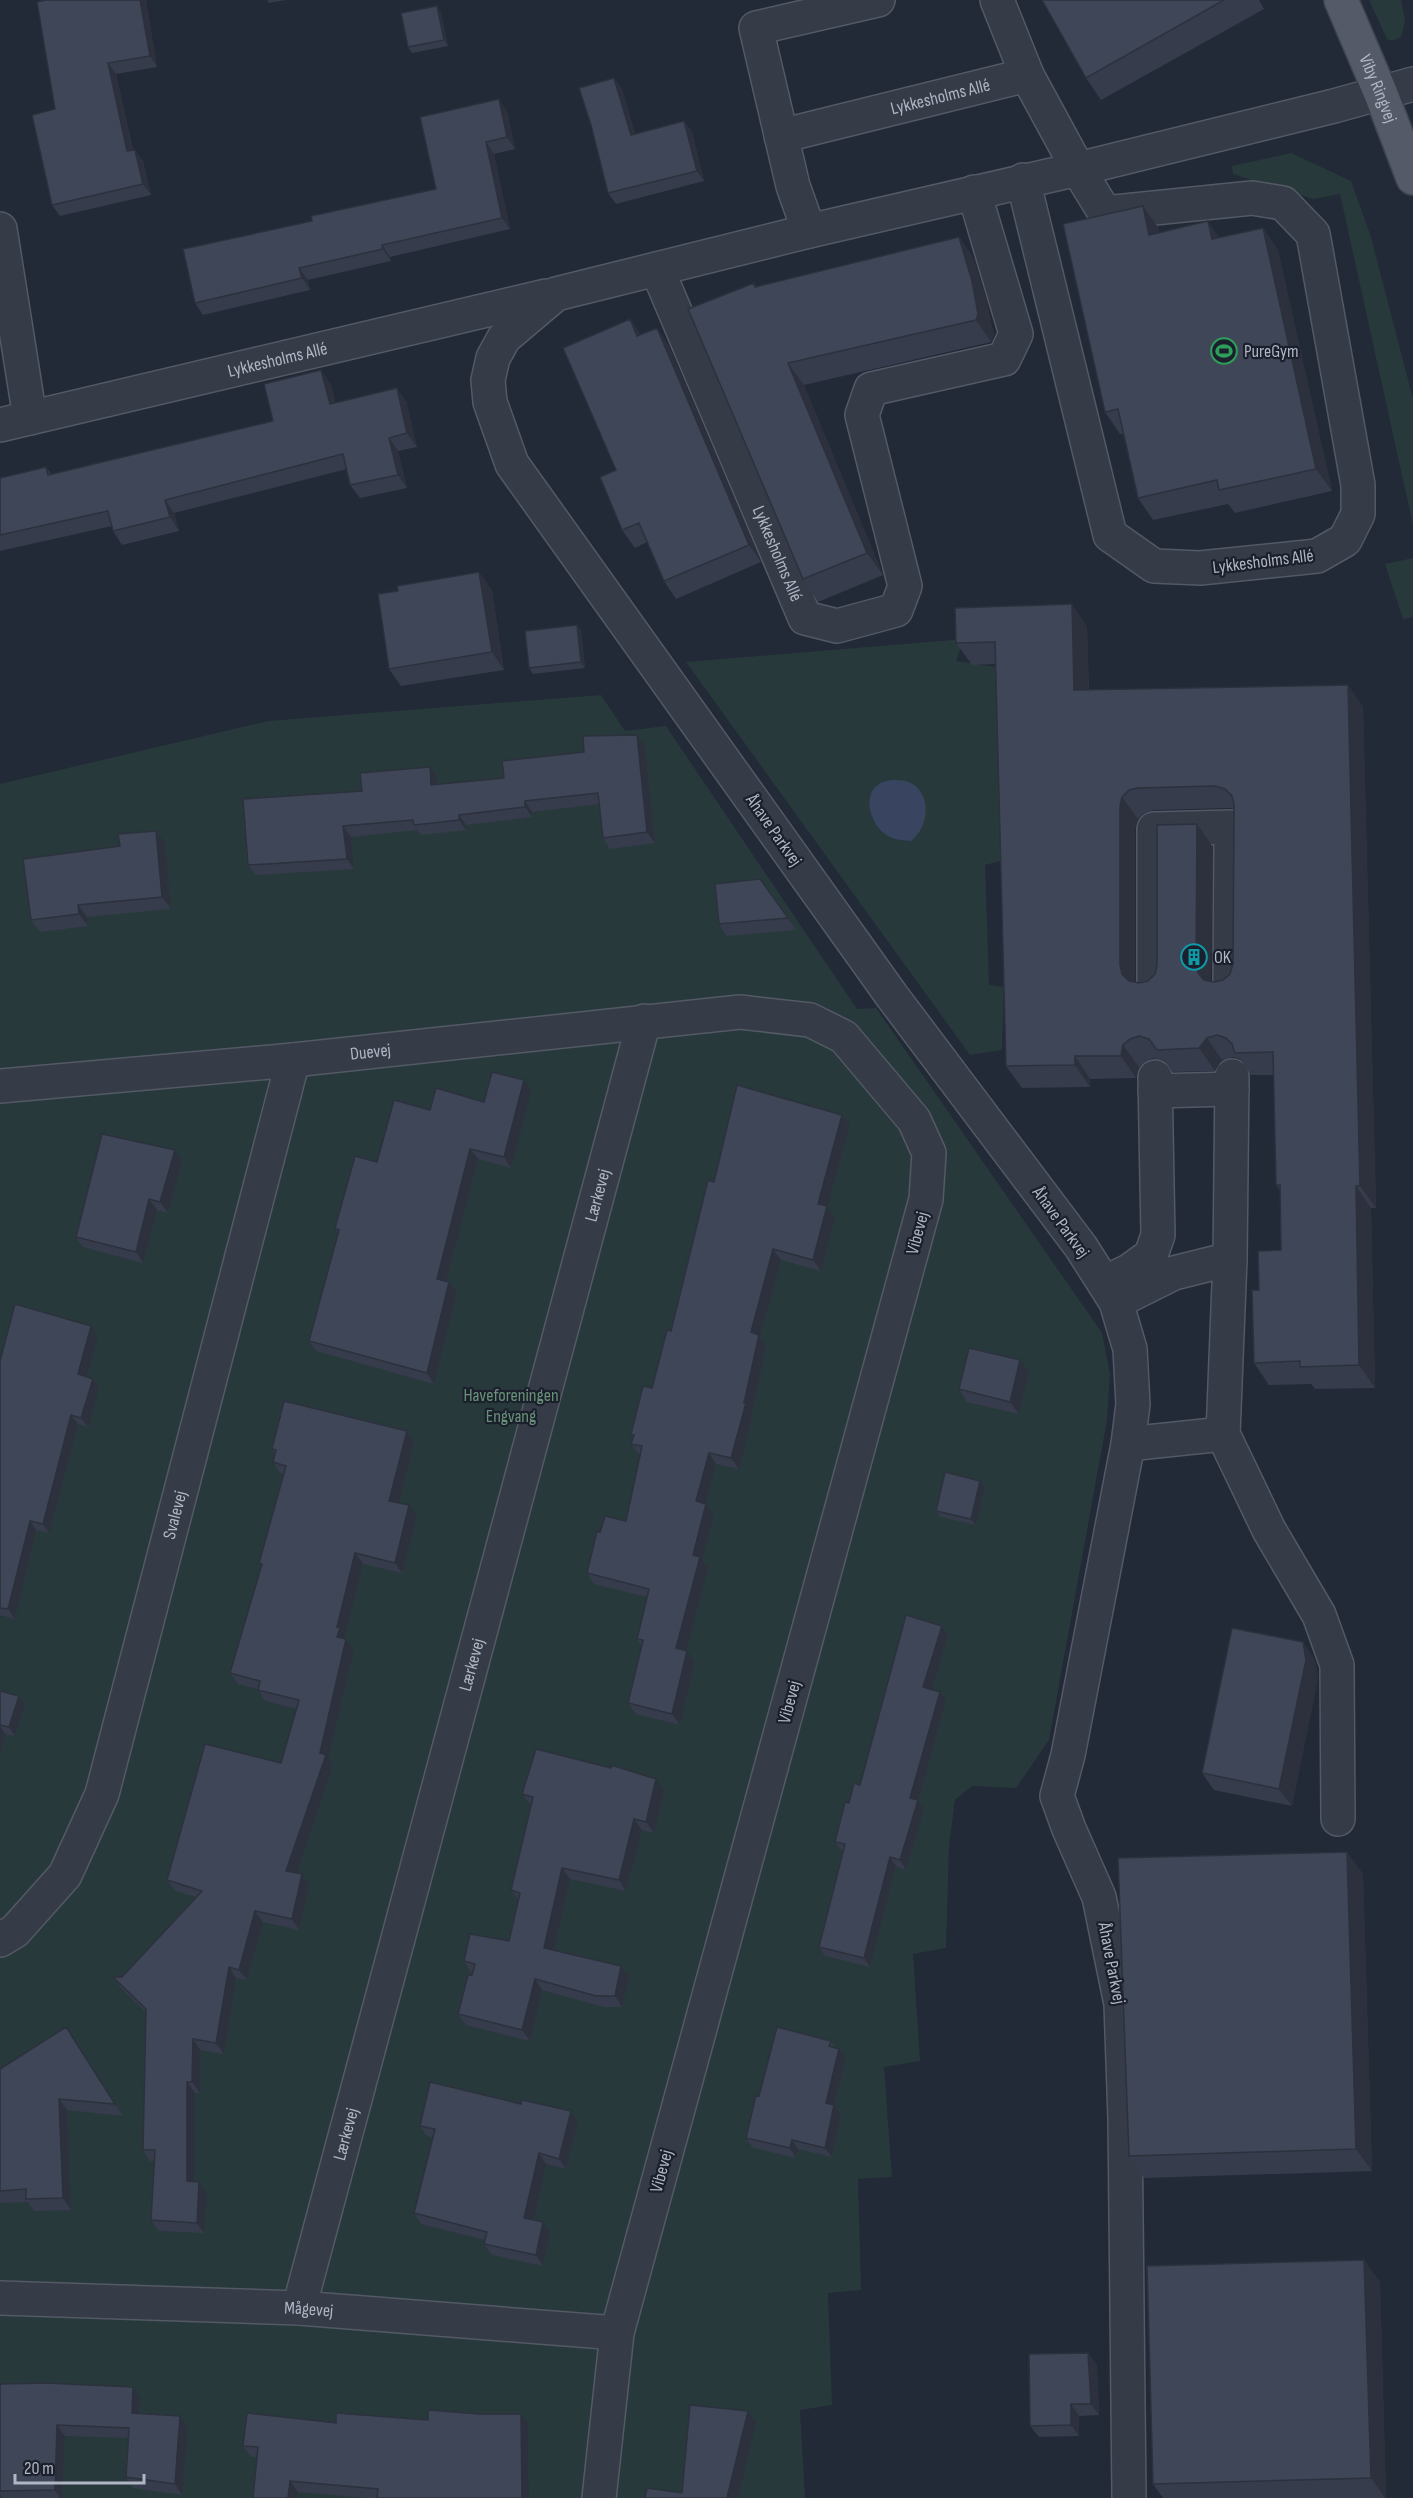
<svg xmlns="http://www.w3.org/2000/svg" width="1413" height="2498" font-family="'Sofia Sans Condensed',sans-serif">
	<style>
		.green { fill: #28393c }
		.water { fill: #394460 }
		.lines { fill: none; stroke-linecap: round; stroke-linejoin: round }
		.minor-casing { stroke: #535965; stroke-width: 36 }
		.major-casing { stroke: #3f4451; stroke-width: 36 }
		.minor { stroke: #363b48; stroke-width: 33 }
		.major { stroke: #545a68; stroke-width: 33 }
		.wall { fill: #363c4b; fill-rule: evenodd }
		.shaded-wall { fill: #2c313d }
		.building { fill: #3f4657; stroke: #2c313d; stroke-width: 1.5; fill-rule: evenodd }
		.labels { text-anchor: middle; stroke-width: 4.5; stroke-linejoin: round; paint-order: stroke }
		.street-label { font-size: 18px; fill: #b0b6c4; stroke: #1b202c }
		.poi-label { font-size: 18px; fill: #b0b6c4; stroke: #1b202c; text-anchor: start }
		.park-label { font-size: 18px; fill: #699378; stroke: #1b202c }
	</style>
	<rect width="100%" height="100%" fill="#222937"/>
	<path class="green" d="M1369 0H1401L1405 21 1401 37 1392 41 1387 39Z
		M1291 153 1351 181 1371 237 1413 399V525L1340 194 1313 199 1233 174 1232 166Z
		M1413 558V617L1403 619 1385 564Z
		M964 639 956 661 996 667 1001 861 985 865 989 985 1004 987 1002 1050 970 1055 686 662Z
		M601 695 625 731 666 726 857 1009 876 1008 1102 1333 1110 1374 1107 1420 1049 1740 1016 1788 972 1786 955 1800 949 1845 946 1948 913 1954 920 2061 884 2067 892 2177 858 2179 861 2290 828 2293 832 2405 800 2410 805 2498H0V784L268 721Z"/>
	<path class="water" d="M891 780C896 780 902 780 906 781 933 790 930 827 911 841 902 840 893 840 885 834 871 824 862 796 878 785 881 782 887 781 891 780Z"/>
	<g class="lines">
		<g class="minor-casing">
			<g id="minor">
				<path d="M997 0 1027 75 1078 169 1105 213 1252 198 1283 203 1313 234 1358 485V514L1345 540 1317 556 1200 568 1154 566 1110 535 1023 180"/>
				<path id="s1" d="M781 136 1027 75"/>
				<path d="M0 229 30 418"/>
				<path d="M809 231 793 186 756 28 878 0"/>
				<path id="s2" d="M657 269 805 618 837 626 896 610 905 586 862 415 871 389 1004 359 1016 334 974 192"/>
				<path id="s3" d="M0 425 546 296"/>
				<path d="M1154 987V829L1231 827 1230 986"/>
				<path id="s4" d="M0 1086 293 1060 740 1012 810 1020 844 1037 914 1120 929 1153 926 1199 617 2333 599 2498"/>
				<path d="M1155 1091 1232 1089"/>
				<path d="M1230 1259 1232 1076"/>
				<path d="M1104 1283 1129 1271 1151 1255 1158 1235 1155 1077"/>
				<path d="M1116 1302 1174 1273 1230 1259 1223 1434 1269 1530 1319 1615 1337 1665 1338 1819"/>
				<path d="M1128 1444 1223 1434"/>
				<path id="s5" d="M0 1940 15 1931 65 1875 102 1794 293 1060"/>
				<path id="s6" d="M0 2298 299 2308 617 2333"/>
				<path id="s7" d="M299 2308 644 1021"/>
				<path d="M1129 2498 1125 2119 1121 2004 1099 1897 1069 1829 1057 1796 1068 1755 1128 1444 1133 1404 1130 1349 1116 1302 1081 1247 892 996 512 464 490 402 488 380 493 358 504 338 556 294 809 231 1078 169 1334 106 1413 84"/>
			</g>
		</g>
		<g class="major-casing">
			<g id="major">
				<path id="s8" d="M1341 0 1381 94 1413 178"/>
			</g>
		</g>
		<use href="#minor" class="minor"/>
		<use href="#major" class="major"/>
	</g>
	<path class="wall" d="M146 0 157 67 116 74 133 150 143 161 151 195 60 216 52 205 55 109Z
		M267 0H286L269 3Z
		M1042 0H1259L1264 9 1101 100 1086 78Z
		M437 6 441 13 448 46 412 53 408 47Z
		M614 78 622 89 635 134 684 121 692 132 704 181 616 204 608 193Z
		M507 111 515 149 494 154 510 229 390 257 391 261 308 280 310 290 203 315 195 303 312 221 436 189Z
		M1143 206 1159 229V232L1219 237 1263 228 1278 250 1332 491 1235 513 1228 504 1153 520 1138 498 1123 434H1120L1105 412Z
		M959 237 974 259 987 303 994 336 991 342 804 385 883 575 818 602 803 579 754 283 756 287Z
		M630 319 641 335 657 328 669 346 761 562 676 599 664 581 647 542 635 548 622 530 616 470Z
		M331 384 335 402 406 401 417 447 398 451 407 488 360 498 350 485 347 469 174 513 179 531 122 545 113 531 112 526 0 551V478L46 467 51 474 273 421Z
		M492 590 504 670 401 686 389 669Z
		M577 625 581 631 585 668 533 674 529 668Z
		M1087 626 1089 690 1348 685 1363 707 1376 1208H1371L1375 1388 1315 1389 1311 1384 1269 1385 1254 1363 1259 1290 1281 1250 1280 1190 1276 1185 1274 1075H1251L1240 1059 1233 1057 1222 1060 1215 1071 1172 1072 1165 1061 1154 1058 1146 1061 1139 1067 1136 1078 1090 1079V1087L1022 1088 1006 1066 996 664 972 665 956 643ZM1231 808 1234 809 1233 964 1230 974 1223 980 1214 982H1211L1212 846 1155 974 1148 981 1139 983 1135 982V829L1138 819 1145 813 1154 810Z
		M645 745 655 843 610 849 603 838 600 804 532 812V817L466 825V830L421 835 417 830 351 837 354 869 256 875 248 865 362 791 430 767 437 777 438 785 504 778Z
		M165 843 171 909 87 917 88 926 40 932 31 920 120 846Z
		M760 879 796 930 727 936 719 924Z
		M531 1091 511 1168 478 1159 446 1281 457 1293 434 1384 316 1351 309 1341 338 1233 335 1228 377 1162 430 1110 484 1102Z
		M842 1115 850 1126 827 1207 835 1217 821 1271 781 1260 760 1337 766 1346 752 1412 753 1414 739 1469 716 1464 705 1504 714 1515 702 1560 708 1568 686 1651 695 1662 680 1725 636 1714 628 1703 642 1647 637 1639 647 1597 594 1584 587 1573 600 1532 626 1521 640 1455 631 1444 633 1437 631 1434 652 1388 671 1331 714 1182Z
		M175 1150 182 1161 168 1213 157 1210 143 1263 83 1247 76 1237Z
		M91 1326 98 1336 87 1377 93 1379 99 1388 88 1427 78 1424 49 1533 36 1530 15 1619 0 1615V1361Z
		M1029 1372 1019 1414 967 1402 959 1389Z
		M407 1431 414 1442 399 1503 417 1516 402 1573 363 1564 345 1636 347 1639V1640L354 1650 328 1758 333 1765 297 1873 302 1874 309 1885 299 1930 263 1922 247 1980 236 1978 224 2054 200 2050V2093H195L194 2182 207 2193 204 2233 159 2231 151 2220 155 2161H150L143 2150 146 2012 121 1988 113 1977H122L196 1897 175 1891 167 1880 281 1763 297 1709 265 1701 258 1689 238 1684 230 1673 262 1567 259 1563 284 1474 280 1473 273 1462 275 1453 272 1449Z
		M985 1487 976 1525 941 1517 936 1511Z
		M942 1626 948 1635 932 1689 946 1701 918 1801 924 1809 906 1870 896 1866 870 1967 825 1956 819 1947 843 1852 842 1851 835 1842 849 1803 860 1785Z
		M1315 1660 1318 1678 1292 1806 1214 1790 1202 1773Z
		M0 1691 19 1696 25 1705 15 1736 5 1734 0 1757Z
		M664 1790 654 1833 642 1830 626 1891 570 1879 554 1951 629 1977 622 2007H604L542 1990 530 2041 466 2025 458 2014 473 1972H471L464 1961 509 1941 519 1900 511 1890 531 1805 522 1794Z
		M1347 1852 1363 1874 1372 2171 1144 2178 1129 2156Z
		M74 2039 123 2116 67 2110 71 2210 34 2211 28 2202 0 2203V2069Z
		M831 2041 835 2048 839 2049 846 2058 834 2105 841 2114 832 2157 798 2149 796 2158 753 2148 746 2138 759 2096Z
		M521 2104 571 2111 578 2122 566 2169 546 2164 534 2220 550 2233 543 2266 492 2255 484 2244 485 2240 421 2224 414 2213 433 2138 427 2136 420 2126Z
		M1364 2260 1380 2282 1386 2498H1163L1153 2484Z
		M1088 2353 1097 2365 1099 2415 1079 2416V2436L1039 2437 1030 2426Z
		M0 2384 140 2398V2414L188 2427 182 2495 133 2488 126 2477 128 2438 65 2436 62 2498H3L0 2494Z
		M428 2420 528 2424 529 2498H365L298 2492 257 2457H251L243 2446 336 2423Z"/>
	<path class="shaded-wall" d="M140 0H146L157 67 150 56Z
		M437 6 441 13 448 46 444 40Z
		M108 63 116 74 135 162 127 151Z
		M614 78 622 89 639 145 631 135Z
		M499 99 507 111 515 149 507 137Z
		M684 121 692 132 704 181 697 171Z
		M486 142 494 154 510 229 502 218Z
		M135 150 143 161 151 195 143 184Z
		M1143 206 1159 229 1165 257 1149 235Z
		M1208 221 1224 244 1212 239Z
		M1263 228 1278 250 1332 491 1316 469Z
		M959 237 974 259 987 303 994 336 991 342 976 320Z
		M382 245 390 257 391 261 383 249Z
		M299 268 308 280 310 290 302 278Z
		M630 319 642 337 637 336Z
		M657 328 669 346 761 562 749 545Z
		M788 363 804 385 883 575 867 553Z
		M321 370 331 384 339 417 330 404Z
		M397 388 406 401 417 447 407 433Z
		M389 438 398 451 407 488 398 475Z
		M165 500 174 513 179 531 170 517Z
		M479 572 492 590 504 670 492 652Z
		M1072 604 1087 626 1089 712 1074 690Z
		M577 625 581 631 585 668 581 662Z
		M1348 685 1363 707 1376 1208 1360 1186Z
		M637 735 645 745 655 843 647 832Z
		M430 767 437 777 439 795 431 785Z
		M1122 797 1138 819 1135 829V987L1122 974 1120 965V807Z
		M525 801 532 812V817L525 807Z
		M459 815 466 825V830L459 820Z
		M1197 824 1212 846 1211 986 1198 973 1196 964Z
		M343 826 351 837 354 869 347 859Z
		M156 831 165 843 171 909 162 897Z
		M78 905 87 917 88 926 79 914Z
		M1207 1038 1222 1060 1215 1071 1199 1048Z
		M1123 1045 1139 1067 1136 1078 1121 1056Z
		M1075 1056 1090 1079V1087L1075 1065Z
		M524 1080 531 1091 511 1168 504 1157Z
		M842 1115 850 1126 827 1207 835 1217 821 1271 813 1260 818 1204Z
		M470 1149 478 1159 444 1289 437 1279Z
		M175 1150 182 1161 168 1213 160 1202Z
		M1356 1186 1371 1208 1375 1388 1359 1365Z
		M149 1199 157 1210 143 1263 136 1252Z
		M773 1249 781 1260 760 1337 766 1346 752 1412 753 1414 739 1469 731 1458 744 1403 751 1332Z
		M449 1282 457 1293 434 1384 427 1373Z
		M91 1326 98 1336 85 1384 78 1374Z
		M1020 1360 1029 1372 1019 1414 1010 1402Z
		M93 1379 99 1388 88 1427 81 1418Z
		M71 1415 78 1424 49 1533 43 1524Z
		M407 1431 414 1442 397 1511 389 1501Z
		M709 1453 716 1464 703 1511 696 1501Z
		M980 1481 985 1487 976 1525 971 1519Z
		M706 1504 714 1515 702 1560 708 1568 684 1659 676 1648 693 1555Z
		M409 1505 417 1516 402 1573 395 1563Z
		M30 1521 36 1530 15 1619 8 1609Z
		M355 1553 363 1564 345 1636 347 1639V1640L354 1650 328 1758 333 1765 294 1882 286 1871 320 1753 337 1637V1627Z
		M942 1626 948 1635 930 1696 923 1687Z
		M1303 1642 1315 1660 1318 1678 1292 1806 1279 1789Z
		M687 1651 695 1662 680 1725 672 1714Z
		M940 1692 946 1701 918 1801 924 1809 906 1870 900 1860 910 1798Z
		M19 1696 25 1705 15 1736 9 1727Z
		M0 1726 5 1734 0 1757Z
		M656 1779 664 1790 654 1833 646 1822Z
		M634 1819 642 1830 626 1891 619 1880Z
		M1347 1852 1363 1874 1372 2171 1356 2149Z
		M890 1857 896 1866 870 1967 864 1958Z
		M562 1868 570 1879 552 1959 544 1948Z
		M302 1874 309 1885 299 1930 292 1919Z
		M255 1911 263 1922 247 1980 239 1970Z
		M621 1966 629 1977 622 2007 615 1996Z
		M229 1967 236 1978 224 2054 216 2043Z
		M535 1979 542 1990 530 2041 522 2030Z
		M66 2027 74 2039 123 2116 115 2104Z
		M193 2039 200 2050V2093L192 2082Z
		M839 2049 846 2058 834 2105 841 2114 832 2157 825 2148 826 2103Z
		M187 2082 195 2093 194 2192 187 2181Z
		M59 2099 67 2110 71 2210 63 2198Z
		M571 2111 578 2122 566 2169 559 2159Z
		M792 2140 798 2149 796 2158 790 2148Z
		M539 2153 546 2164 532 2229 524 2218Z
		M199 2182 207 2193 204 2233 197 2223Z
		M543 2222 550 2233 543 2266 536 2255Z
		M1364 2260 1380 2282 1386 2498H1385L1371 2478Z
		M1088 2353 1097 2365 1099 2415 1091 2404Z
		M133 2387 140 2398 139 2424 132 2413Z
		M1071 2404 1079 2416V2436L1071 2425Z
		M748 2411 756 2422 738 2498H727Z
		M521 2414 528 2424 529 2498H522Z
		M180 2416 188 2427 182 2495 175 2484Z
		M57 2425 65 2436 62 2498H60L55 2490Z
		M290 2481 298 2492 297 2498H288Z"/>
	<path class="building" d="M46 0H140L150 56 108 63 127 151 135 150 143 184 52 205 32 115 55 109 37 2Z
		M1042 0H1224L1086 78Z
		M437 6 444 40 408 47 401 13Z
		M614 78 631 135 684 121 697 171 608 193 591 125 579 88Z
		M499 99 507 137 486 142 502 218 382 245 383 249 299 268 302 278 195 303 183 249 312 221 311 216 436 189 420 117Z
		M1143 206 1149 235 1208 221 1212 239 1263 228 1316 469 1219 490 1217 480 1138 498 1118 409 1105 412 1063 224Z
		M959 237 972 281 978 314 976 320 788 363 867 553 803 579 688 309 754 283 755 287Z
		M630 319 637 336 657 328 749 545 664 581 639 523 622 530 600 477 616 470 563 348Z
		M321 370 330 404 397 388 407 433 389 438 398 475 350 485 343 454 165 500 170 517 113 531 108 511 0 535V478L46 467 48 475 273 421 264 384Z
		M479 572 492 652 389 669 378 594 398 591 397 586Z
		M1072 604 1074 690 1348 685 1360 1186H1356L1359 1365 1300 1367V1361L1254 1363 1252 1290H1259L1258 1251 1281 1250 1280 1185H1276L1273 1052 1235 1053 1232 1044 1226 1038 1217 1035 1207 1038 1199 1048 1157 1050 1149 1039 1139 1036 1130 1039 1123 1045 1121 1056H1075V1065L1006 1066 995 642 956 643 955 608ZM1215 786 1225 789 1232 796 1234 805 1233 964 1230 974 1223 980 1214 982 1204 980 1198 973 1196 964 1197 824 1157 825V965L1155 974 1148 981 1139 983 1129 981 1122 974 1120 965V807L1122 797 1129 790 1138 788Z
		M577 625 581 662 529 668 525 631Z
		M637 735 647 832 603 838 598 793 525 801V807L459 815V820L414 825 413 820 343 826 347 859 248 865 243 799 362 791 360 773 430 767 431 785 504 778 502 761 584 752 583 736Z
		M156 831 162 897 78 905 79 914 31 920 23 859 120 846 118 834Z
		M760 879 788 918 719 924 715 884Z
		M492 1072 524 1080 504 1157 470 1149 437 1279 449 1282 427 1373 309 1341 339 1230 335 1228 355 1156 377 1162 394 1100 430 1110 436 1088 484 1102Z
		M737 1085 842 1115 818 1204 827 1206 813 1260 773 1249 751 1332 759 1335 744 1403H746L731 1458 709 1453 696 1501 706 1504 693 1555 700 1557 676 1648 687 1651 672 1714 628 1703 643 1640 637 1639 649 1589 587 1573 597 1531 600 1532 605 1516 626 1521 642 1446 631 1444 634 1435 631 1434 643 1386 652 1388 667 1330 671 1331 708 1180 714 1182Z
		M102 1134 175 1150 160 1202 149 1199 136 1252 76 1237Z
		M15 1304 91 1326 78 1374 93 1379 81 1418 71 1415 43 1524 30 1521 8 1609 0 1608V1361Z
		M969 1348 1020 1360 1010 1402 959 1389Z
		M284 1401 407 1431 389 1501 409 1505 395 1563 355 1553 337 1627 340 1628 337 1637 346 1639 320 1753 326 1755 286 1871 302 1874 292 1919 255 1911 239 1970 229 1967 216 2043 193 2039 192 2082H187V2181L199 2182 197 2223 151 2220 155 2150H143L146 2009 113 1977H122L202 1891 167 1880 205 1744 281 1763 299 1700 258 1690 260 1681 230 1673 262 1564 259 1563 286 1466 273 1462 276 1450 272 1449Z
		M945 1472 980 1481 971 1519 936 1511Z
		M906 1615 942 1626 923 1687 940 1692 910 1798 918 1800 900 1860 890 1857 864 1958 819 1947 845 1844 835 1842 845 1802 849 1803 854 1783 860 1785Z
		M1232 1628 1303 1642 1306 1660 1279 1789 1202 1773Z
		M0 1691 19 1696 9 1727 0 1725Z
		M536 1749 611 1768V1765L656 1779 646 1822 634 1819 619 1880 562 1868 544 1948 621 1966 615 1996H596L535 1979 522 2030 458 2014 468 1975H472L475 1964 464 1961 470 1934 509 1941 520 1893 511 1890 533 1797 522 1794Z
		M1347 1852 1356 2149 1129 2156 1118 1858Z
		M66 2027 115 2104 59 2099 63 2198 26 2199V2189L0 2191V2069Z
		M777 2027 831 2041 829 2046 839 2049 826 2103 834 2105 825 2148 792 2140 790 2148 746 2138 756 2095 759 2096Z
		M430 2082 521 2104 522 2100 571 2111 559 2159 539 2153 524 2218 543 2222 536 2255 484 2244 487 2232 414 2213 435 2129 420 2126Z
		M1364 2260 1371 2478 1153 2484 1147 2266Z
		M1088 2353 1091 2404H1071V2425L1030 2426 1029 2354Z
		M46 2383 133 2387 132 2413 180 2416 175 2484 126 2477 129 2428 57 2425 55 2490 0 2491V2384Z
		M690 2405 748 2411 727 2498H645L647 2488 682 2493Z
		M428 2410 480 2414H521L522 2498H377L378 2489 290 2481 288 2498H253L258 2447 243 2446 247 2413 336 2423V2413L428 2420Z"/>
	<defs>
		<g id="stadium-ring" transform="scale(1.35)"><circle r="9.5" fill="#1b202c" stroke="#2e9e5b" stroke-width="1.5"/><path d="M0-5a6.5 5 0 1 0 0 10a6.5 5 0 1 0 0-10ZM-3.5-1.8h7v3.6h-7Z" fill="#2e9e5b"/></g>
		<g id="building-ring" transform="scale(1.35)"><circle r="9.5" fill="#1b202c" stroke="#0f9aa8" stroke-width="1.5"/><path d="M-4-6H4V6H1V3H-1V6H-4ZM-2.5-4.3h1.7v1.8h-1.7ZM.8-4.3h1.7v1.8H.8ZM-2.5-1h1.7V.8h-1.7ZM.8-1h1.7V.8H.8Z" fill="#0f9aa8"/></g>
	</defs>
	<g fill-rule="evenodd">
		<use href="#stadium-ring" x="1224" y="351"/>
		<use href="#building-ring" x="1194" y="957"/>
	</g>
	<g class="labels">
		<g class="street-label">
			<text dy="6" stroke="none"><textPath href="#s8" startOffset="96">Viby Ringvej</textPath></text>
			<text dy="6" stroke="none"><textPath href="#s1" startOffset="164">Lykkesholms Allé</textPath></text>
			<text dy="6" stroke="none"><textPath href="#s3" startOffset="285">Lykkesholms Allé</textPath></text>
			<text dy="6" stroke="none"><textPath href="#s2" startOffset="309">Lykkesholms Allé</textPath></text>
			<text transform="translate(1263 561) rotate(-7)" y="6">Lykkesholms Allé</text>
			<text transform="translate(774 830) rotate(55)" y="6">Åhave Parkvej</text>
			<text dy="6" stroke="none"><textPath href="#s4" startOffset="372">Duevej</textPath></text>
			<text dy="6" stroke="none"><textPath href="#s7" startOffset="1152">Lærkevej</textPath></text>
			<text transform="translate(1061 1222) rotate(54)" y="6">Åhave Parkvej</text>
			<text transform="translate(917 1233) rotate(-75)" y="6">Vibevej</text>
			<text dy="6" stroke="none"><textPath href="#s5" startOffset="470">Svalevej</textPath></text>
			<text dy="6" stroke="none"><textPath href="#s7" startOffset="666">Lærkevej</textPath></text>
			<text transform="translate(789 1702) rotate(-75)" y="6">Vibevej</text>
			<text transform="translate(1112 1963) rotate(79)" y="6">Åhave Parkvej</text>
			<text dy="6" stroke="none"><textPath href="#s7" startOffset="180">Lærkevej</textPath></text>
			<text transform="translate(661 2171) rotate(-75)" y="6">Vibevej</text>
			<text dy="6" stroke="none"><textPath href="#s6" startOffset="309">Mågevej</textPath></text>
		</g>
		<g class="poi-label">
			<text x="1244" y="357">PureGym</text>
			<text x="1214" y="963">OK</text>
		</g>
		<g class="park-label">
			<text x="511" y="1401">Haveforeningen<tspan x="511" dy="21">Engvang</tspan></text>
		</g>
	</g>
	<path d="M15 2474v9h129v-9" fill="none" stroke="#b0b6c4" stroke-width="3"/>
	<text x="24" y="2474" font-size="18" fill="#b0b6c4" stroke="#1b202c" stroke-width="4.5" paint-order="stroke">20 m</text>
</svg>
